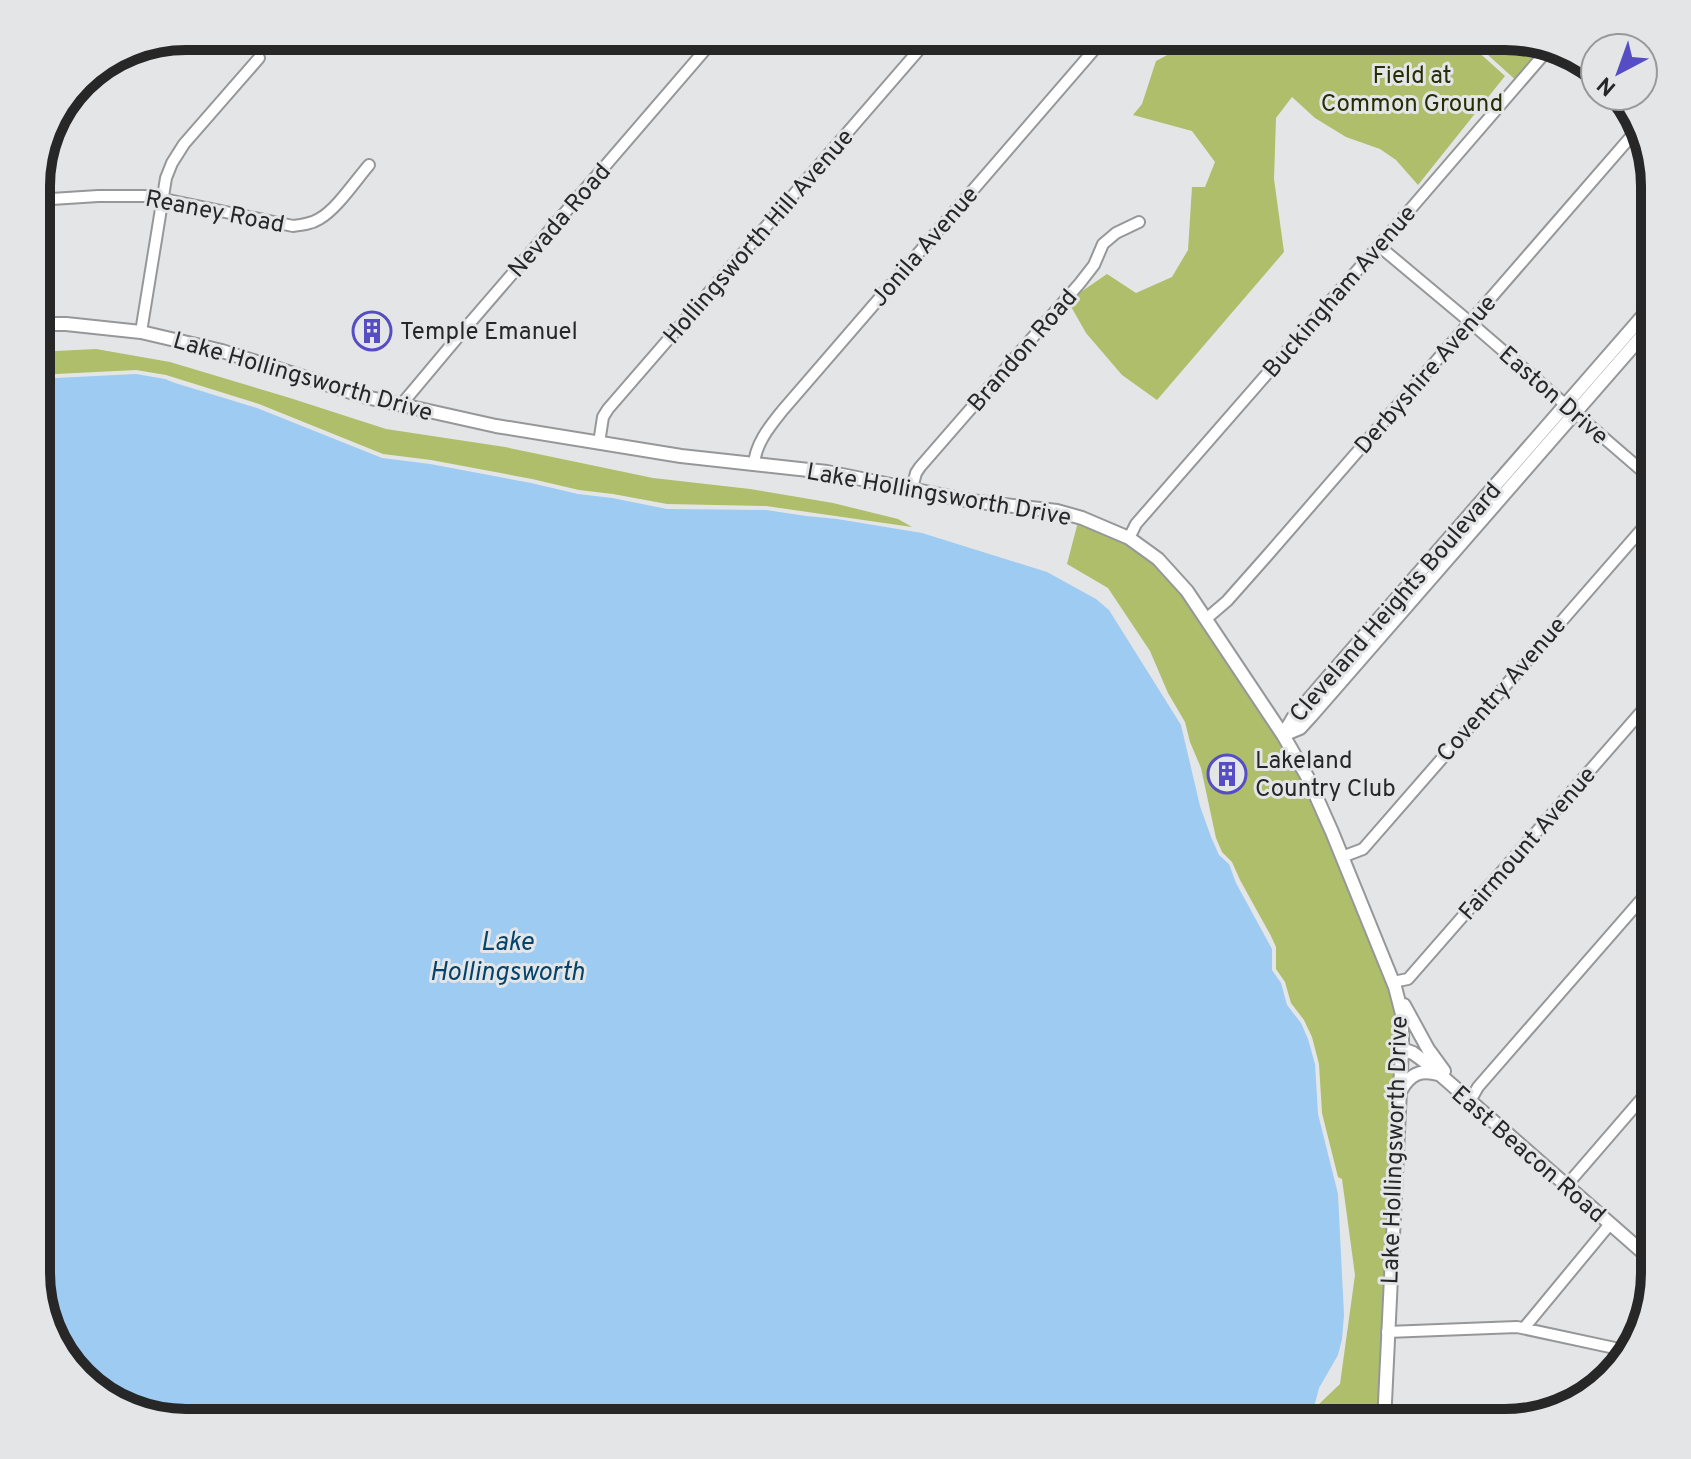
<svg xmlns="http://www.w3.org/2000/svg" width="1691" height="1459" font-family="Overpass,sans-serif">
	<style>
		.green { fill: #aebe6a }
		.water { fill: #9dcbf2 }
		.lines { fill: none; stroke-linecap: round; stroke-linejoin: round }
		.minor-casing { stroke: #969798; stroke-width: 14 }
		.tertiary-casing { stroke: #969798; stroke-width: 16 }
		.minor { stroke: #fff; stroke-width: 10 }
		.tertiary { stroke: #fff; stroke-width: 12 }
		.labels { text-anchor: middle; stroke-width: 6; stroke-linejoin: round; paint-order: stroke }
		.park-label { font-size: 24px; fill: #272d04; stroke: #e4e5e6 }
		.street-label { font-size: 24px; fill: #272728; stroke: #e4e5e6 }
		.poi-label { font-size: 24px; fill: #272728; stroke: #e4e5e6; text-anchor: start }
		.water-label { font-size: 26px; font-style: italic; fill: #02446d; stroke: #e4e5e6 }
		.rim { fill: none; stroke: #272728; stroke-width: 10 }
	</style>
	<rect width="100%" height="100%" fill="#e4e5e6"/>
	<path class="green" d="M1203 36H1479L1474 45V48L1505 76 1418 185 1396 160 1380 149 1346 137 1315 118 1292 97 1276 118 1274 179 1284 252 1157 400 1122 375 1086 333 1069 303 1075 296 1107 274 1136 293 1172 277 1188 250 1192 187H1205L1215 162 1192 131 1133 115 1142 104 1156 61Z
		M1484 36H1506L1552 45 1519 83 1478 46Z
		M96 349 170 362 290 398 386 429 505 447 653 478 750 489 833 503 898 519 912 527 766 506 667 504 613 494 579 490 532 479 431 460 383 454 259 404 166 375 136 370 36 375V352Z
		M1078 522 1126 543 1154 563 1183 594 1277 735 1304 780 1388 984 1397 1015V1049L1378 1423H1316L1319 1404 1340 1384 1355 1275 1342 1179 1338 1177 1322 1113 1319 1064 1312 1037 1304 1020 1291 1003 1285 982 1276 969V947L1271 936 1240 880 1232 862 1222 852 1216 838 1201 768 1190 742 1185 722 1168 693 1150 651 1108 588 1067 564Z"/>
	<path class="water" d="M136 374 165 379 175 383 257 408 382 458 430 464 531 483 578 494 612 498 667 509 766 510 806 516 837 519 922 533 1047 572 1096 599 1109 610 1181 725 1200 806 1211 837 1219 855 1229 864 1236 883 1272 949V970L1281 983 1287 1005 1301 1023 1308 1039 1315 1064 1318 1114 1338 1194 1344 1315 1342 1339 1338 1355 1319 1388 1313 1411 1312 1423H185L128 1411 80 1379 36 1282V379Z"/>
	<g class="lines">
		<g class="minor-casing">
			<path id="minor" d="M36 200 98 196H149L293 226C302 225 311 224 319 219 336 210 356 180 369 165
				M1379 246 1471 323 1655 482
				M141 332 166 178 172 163 184 144 259 58
				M401 405 463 331 717 36
				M599 443 603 417 608 409 931 36
				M754 465C755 444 770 426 782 411L1106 36
				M912 488 916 473 920 467 1080 283 1094 265 1103 244 1116 233 1139 222
				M1129 538 1136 524 1389 234 1552 45
				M1206 619 1227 601 1266 557 1641 125
				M1342 857 1363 849 1655 514
				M1393 982 1408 979 1655 696
				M1470 1101 1478 1087 1655 884
				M1566 1186 1655 1083
				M1524 1328 1610 1224
				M1387 1332 1517 1327 1624 1350"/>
		</g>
		<g class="tertiary-casing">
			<path id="tertiary" d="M36 324H66L141 332 222 351 366 397 496 426 681 456 827 472 970 501 1057 511 1082 518 1129 538 1158 559 1187 591 1283 735 1308 778 1332 832 1395 987 1402 1014V1049L1384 1423
				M1283 735 1293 718 1323 683 1655 302
				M1283 735 1300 728 1311 716 1655 321
				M1404 1005 1428 1049 1444 1071
				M1402 1049 1413 1053 1428 1064 1655 1263
				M1401 1090C1410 1074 1421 1069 1438 1074"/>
		</g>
		<use href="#minor" class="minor"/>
		<use href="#tertiary" class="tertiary"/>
	</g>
	<defs>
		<g id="building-ring" transform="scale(2)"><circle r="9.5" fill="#e4e5e6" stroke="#564dc4" stroke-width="1.5"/><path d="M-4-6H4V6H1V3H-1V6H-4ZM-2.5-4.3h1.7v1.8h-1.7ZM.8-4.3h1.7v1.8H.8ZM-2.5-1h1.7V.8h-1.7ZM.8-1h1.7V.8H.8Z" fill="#564dc4"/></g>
	</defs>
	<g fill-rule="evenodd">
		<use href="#building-ring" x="372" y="331"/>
		<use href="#building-ring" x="1227" y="774"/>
	</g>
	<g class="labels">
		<g class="park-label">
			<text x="1412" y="83">Field at<tspan x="1412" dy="28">Common Ground</tspan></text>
		</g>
		<g class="street-label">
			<text transform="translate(215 211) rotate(11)" y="8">Reaney Road</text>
			<text transform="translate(559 220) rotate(-49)" y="8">Nevada Road</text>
			<text transform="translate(758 236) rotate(-49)" y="8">Hollingsworth Hill Avenue</text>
			<text transform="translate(924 246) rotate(-49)" y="8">Jonila Avenue</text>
			<text transform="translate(1339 291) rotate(-49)" y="8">Buckingham Avenue</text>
			<text transform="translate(1022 350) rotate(-49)" y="8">Brandon Road</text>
			<text transform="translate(1425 374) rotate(-49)" y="8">Derbyshire Avenue</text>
			<text transform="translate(303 376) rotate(16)" y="8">Lake Hollingsworth Drive</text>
			<text transform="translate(1554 395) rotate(41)" y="8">Easton Drive</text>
			<text transform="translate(939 494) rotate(10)" y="8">Lake Hollingsworth Drive</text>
			<text transform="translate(1395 602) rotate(-49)" y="8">Cleveland Heights Boulevard</text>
			<text transform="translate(1501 689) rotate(-49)" y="8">Coventry Avenue</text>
			<text transform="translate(1527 843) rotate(-49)" y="8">Fairmount Avenue</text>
			<text transform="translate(1394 1150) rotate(-88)" y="8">Lake Hollingsworth Drive</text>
			<text transform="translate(1529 1154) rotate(41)" y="8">East Beacon Road</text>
		</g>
		<g class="poi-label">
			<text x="400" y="339">Temple Emanuel</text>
			<text x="1255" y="768">Lakeland<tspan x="1255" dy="28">Country Club</tspan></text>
		</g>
		<g class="water-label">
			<text x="507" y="950">Lake<tspan x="507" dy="30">Hollingsworth</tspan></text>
		</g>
	</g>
	<path d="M0 0H1691V1459H0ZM186 50H1505A136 136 0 0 1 1641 186V1273A136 136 0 0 1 1505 1409H186A136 136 0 0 1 50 1273V186A136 136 0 0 1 186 50Z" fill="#e4e5e6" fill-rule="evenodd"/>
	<path class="rim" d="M186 50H1505A136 136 0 0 1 1641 186V1273A136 136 0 0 1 1505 1409H186A136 136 0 0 1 50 1273V186A136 136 0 0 1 186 50Z"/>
	<g transform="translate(1619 72) rotate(221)"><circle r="38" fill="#e4e5e6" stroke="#98999a" stroke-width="2"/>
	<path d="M0-6L14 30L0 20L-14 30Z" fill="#564dc4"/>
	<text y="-12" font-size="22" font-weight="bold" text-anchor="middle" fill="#272728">N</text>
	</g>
</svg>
